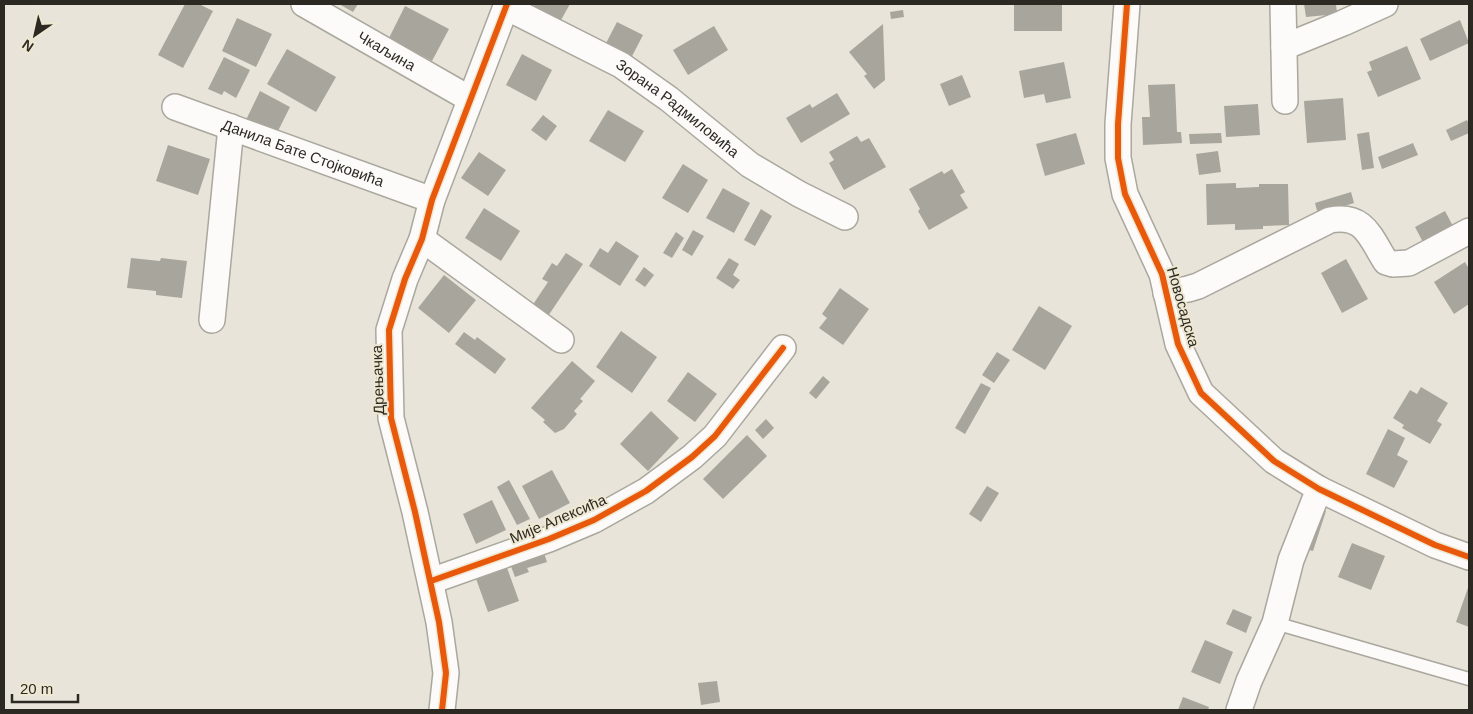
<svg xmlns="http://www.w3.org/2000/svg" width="1473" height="714" font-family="Arial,sans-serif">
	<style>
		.building { fill: #a8a59c }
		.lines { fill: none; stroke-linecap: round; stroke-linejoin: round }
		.service-casing { stroke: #aaa79e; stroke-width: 15 }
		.minor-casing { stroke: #aaa79e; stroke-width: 28 }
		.service { stroke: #fcfbf9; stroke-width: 12 }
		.minor { stroke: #fcfbf9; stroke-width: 25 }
		.cycleway-casing { stroke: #eee8d3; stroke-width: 9 }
		.cycleway { stroke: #e8590c; stroke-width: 6 }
		.labels { text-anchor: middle; stroke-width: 4; stroke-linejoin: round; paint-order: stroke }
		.street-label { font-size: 15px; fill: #2c2922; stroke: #eee8d3 }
	</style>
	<rect width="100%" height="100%" fill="#e8e4d9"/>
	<path class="building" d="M185 4H199L213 11 183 68 158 55Z
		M339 4H358L353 12Z
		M535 4H570L561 20 534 6Z
		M1014 4H1062V31H1014Z
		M1304 4H1336L1337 14 1306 17Z
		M405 6 449 29 432 61 389 38Z
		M903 10 904 17 891 19 890 12Z
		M237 18 272 34 256 67 222 51Z
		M1460 20 1469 43 1430 61 1420 39Z
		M617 22 643 35 630 60 604 47Z
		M883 24 885 80 874 89 864 76 867 74 849 52Z
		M714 26 728 50 688 75 673 50Z
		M1407 46 1421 79 1378 97 1367 72 1372 70 1369 62Z
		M287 49 336 77 316 112 267 84Z
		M522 54 552 70 536 101 506 85Z
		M224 57 250 70 236 98 224 91 222 95 208 89Z
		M1064 62 1071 98 1046 103 1044 94 1024 98 1019 71Z
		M962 75 971 97 949 106 940 84Z
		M1175 84 1177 132H1181L1182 143 1143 145 1142 117H1150L1148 85Z
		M260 91 290 107 275 137 245 122Z
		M837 93 850 114 801 143 786 118 810 104 812 108Z
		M1343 98 1346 140 1307 143 1304 101Z
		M1258 104 1260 135 1226 137 1224 106Z
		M608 110 644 131 625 162 589 141Z
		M543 115 557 126 546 141 531 130Z
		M1467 120 1469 124V133L1451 141 1446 130Z
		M1369 132 1374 168 1362 170 1357 134Z
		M1076 133 1085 164 1045 176 1036 144Z
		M1221 133 1222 143 1190 144 1189 134Z
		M857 136 861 142 869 138 886 167 844 190 829 163 834 160 829 152Z
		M1413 143 1418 155 1382 169 1378 157Z
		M168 145 210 159 198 195 156 181Z
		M1218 151 1221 172 1199 175 1196 154Z
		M479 152 506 170 488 196 461 178Z
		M683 164 708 180 688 213 662 198Z
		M952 169 965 192 960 195 968 208 929 230 918 211 920 209 909 189 942 171 944 174Z
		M1236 183V188L1259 187V184H1288L1289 225 1263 226V229L1235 230V224L1207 225 1206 184Z
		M723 188 750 203 734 233 706 218Z
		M1351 192 1354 203 1318 214 1315 203Z
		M484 208 520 231 501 261 465 238Z
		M761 209 772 216 755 246 744 240Z
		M1445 211 1455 230 1425 246 1415 227Z
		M693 230 704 236 692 256 682 250Z
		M676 232 684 238 672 258 663 253Z
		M616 241 639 256 620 286 589 266 600 248 608 253Z
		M566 253 583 264 544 322 528 312 548 282 542 279 552 263 557 266Z
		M131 258 160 261 161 258 187 261 182 298 156 295V291L127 288Z
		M729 258 739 264 733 275 740 280 733 289 716 278Z
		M1346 259 1368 299 1342 313 1321 273Z
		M1465 262 1469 269V304L1454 314 1434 282Z
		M644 267 654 275 645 287 635 280Z
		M444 275 476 300 449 333 418 308Z
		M840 288 869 309 843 345 819 328 827 318 822 314Z
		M1039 306 1072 326 1045 370 1012 350Z
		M621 331 657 357 632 393 596 367Z
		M464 332 475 340 477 337 506 359 495 374 455 344Z
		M997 352 1010 360 994 383 982 375Z
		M572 361 595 381 580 399 583 401 574 411 577 414 564 429 555 433 543 422 545 420 531 408Z
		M688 372 717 394 695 422 667 401Z
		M823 376 830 382 816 399 809 393Z
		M981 383 991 388 965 434 955 428Z
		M1421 387 1448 403 1437 421 1442 424 1430 444 1402 428 1404 425 1393 418 1410 390 1417 394Z
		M651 411 679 438 648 471 620 444Z
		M766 419 774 428 763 439 755 430Z
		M1388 429 1405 438 1397 455 1408 461 1394 488 1366 474Z
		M747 435 767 456 723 499 703 479Z
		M552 470 570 503 539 519 522 486Z
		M509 480 530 519 517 525 497 487Z
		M987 486 999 493 981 522 969 514Z
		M492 500 506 530 476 544 463 514Z
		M1316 507 1326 511 1313 551 1302 548Z
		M1352 543 1385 556 1371 590 1338 577Z
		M543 550 547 562 527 568 529 572 515 577 509 561Z
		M506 565 519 601 488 612 475 576Z
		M1469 585V627L1456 622Z
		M1233 609 1252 617 1246 633 1226 624Z
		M1205 640 1233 652 1220 684 1191 672Z
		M717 681 720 702 701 705 698 683Z
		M1183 697 1209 707 1208 710H1178Z"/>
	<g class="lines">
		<g class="service-casing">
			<path id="service" d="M1275 623 1469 679"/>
		</g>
		<g class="minor-casing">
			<g id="minor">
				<path id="s1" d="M304 4 470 99"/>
				<path d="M1127 4 1118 124V158L1125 194 1162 274 1178 344 1201 393 1274 461 1319 489 1435 545 1469 557"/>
				<path d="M1283 4 1285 101"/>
				<path id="s2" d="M506 7 621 65 669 99 750 165 799 194 845 217"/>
				<path d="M1284 47 1343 23 1385 4"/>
				<path id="s3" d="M175 107 432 200"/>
				<path d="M422 239 561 340"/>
				<path d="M1166 293 1188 289 1198 286 1330 220C1365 214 1370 237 1386 262L1393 264 1409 263 1469 231"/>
				<path d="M212 320 231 127"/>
				<path d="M431 581 549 539 594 520 646 491 692 457 715 436 783 348"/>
				<path d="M442 710 446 673 439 622 415 512 391 418 389 330 405 279 422 239 432 200 507 4"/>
				<path d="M1239 710 1249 681 1275 623 1291 560 1319 489"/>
			</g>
		</g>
		<use href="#service" class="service"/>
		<use href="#minor" class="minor"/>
		<g class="cycleway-casing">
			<path id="cycleway" d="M1127 4 1118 124V158L1125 194 1162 274 1178 344 1201 393 1274 461 1319 489 1435 545 1469 557
				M431 581 549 539 594 520 646 491 692 457 715 436 783 348
				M442 710 446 673 439 622 415 512 391 418 389 330 405 279 422 239 432 200 507 4"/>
		</g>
		<use href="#cycleway" class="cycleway"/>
	</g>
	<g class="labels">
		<g class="street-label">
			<text dy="5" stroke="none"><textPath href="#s1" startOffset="95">Чкаљина</textPath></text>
			<text dy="5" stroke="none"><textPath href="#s2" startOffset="200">Зорана Радмиловића</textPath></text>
			<text dy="5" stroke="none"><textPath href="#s3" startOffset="136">Данила Бате Стојковића</textPath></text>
			<text transform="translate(1183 307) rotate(74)" y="5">Новосадска</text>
			<text transform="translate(378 380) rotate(-92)" y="5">Дрењачка</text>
			<text transform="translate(558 519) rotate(-23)" y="5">Мије Алексића</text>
		</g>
	</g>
	<rect width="1473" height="714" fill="none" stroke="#2c2922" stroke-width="10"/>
	<g transform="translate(35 35) rotate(214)" stroke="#eee8d3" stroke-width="4" paint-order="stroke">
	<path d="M0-4L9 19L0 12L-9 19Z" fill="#2c2922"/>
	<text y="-8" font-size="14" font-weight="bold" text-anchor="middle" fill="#2c2922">N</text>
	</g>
	<path d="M12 694v8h66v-8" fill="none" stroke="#2c2922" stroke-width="2.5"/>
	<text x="20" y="694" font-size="15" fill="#2c2922" stroke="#eee8d3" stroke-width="4" paint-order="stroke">20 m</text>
</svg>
